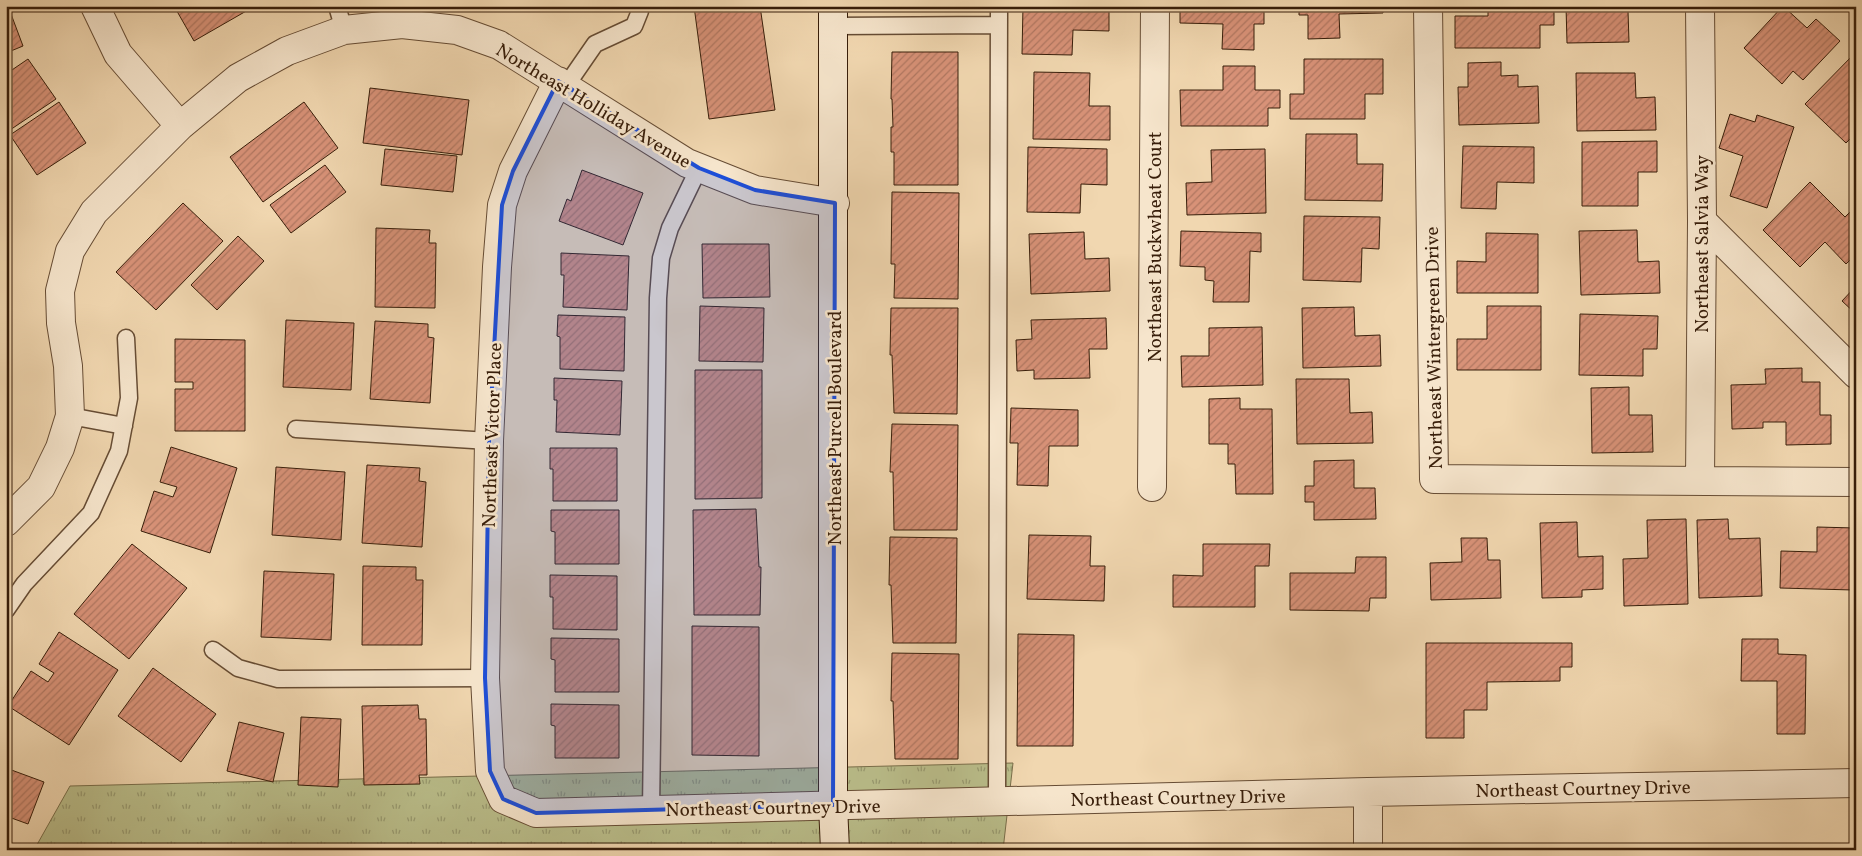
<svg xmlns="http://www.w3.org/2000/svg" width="1862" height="856" font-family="Vollkorn,serif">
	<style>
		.grass { fill: url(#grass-tufts); stroke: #796e4a }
		.building { fill: url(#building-hatch); stroke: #381e0a }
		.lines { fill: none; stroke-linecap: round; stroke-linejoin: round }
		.lane-casing { stroke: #664c34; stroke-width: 19 }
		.street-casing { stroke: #664c34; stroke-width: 30 }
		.secondary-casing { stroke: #381e0a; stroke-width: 30 }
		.lane { stroke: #f6e5cc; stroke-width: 16 }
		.street { stroke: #f6e5cc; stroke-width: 28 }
		.secondary { stroke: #f6e5cc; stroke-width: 28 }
		.marked { fill: #1d4ed8; fill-opacity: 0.2; stroke: #1d4ed8; stroke-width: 4; stroke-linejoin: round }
		.labels { text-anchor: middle; stroke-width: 5; stroke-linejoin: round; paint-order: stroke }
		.street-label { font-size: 19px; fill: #381e0a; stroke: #f6e5cc }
	</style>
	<defs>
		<pattern id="grass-tufts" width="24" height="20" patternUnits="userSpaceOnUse" patternTransform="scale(1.25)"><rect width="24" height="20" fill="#babe8b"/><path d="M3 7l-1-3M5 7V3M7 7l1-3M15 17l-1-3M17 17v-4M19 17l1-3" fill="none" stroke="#989a70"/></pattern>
		<pattern id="building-hatch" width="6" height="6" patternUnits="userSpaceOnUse" patternTransform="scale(1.25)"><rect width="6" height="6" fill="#d89278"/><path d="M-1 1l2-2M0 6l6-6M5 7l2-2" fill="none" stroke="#b07761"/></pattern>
	</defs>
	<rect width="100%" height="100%" fill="#f1d7b0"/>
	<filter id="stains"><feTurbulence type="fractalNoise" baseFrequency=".004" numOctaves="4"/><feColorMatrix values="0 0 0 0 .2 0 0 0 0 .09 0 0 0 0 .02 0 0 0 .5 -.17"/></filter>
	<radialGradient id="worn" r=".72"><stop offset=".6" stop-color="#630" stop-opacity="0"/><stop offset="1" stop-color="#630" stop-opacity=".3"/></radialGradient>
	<path class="grass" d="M1013 763 1003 850H34L70 786Z"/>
	<path class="building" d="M6 6H8L23 46 6 53Z
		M174 6H255L194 41Z
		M694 6H760L775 110 709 119Z
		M1023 6H1109V31L1073 30 1072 55 1022 54Z
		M1180 6H1264V24H1254V50L1222 49 1223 24 1180 23Z
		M1299 6H1383V13L1339 14 1340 38 1308 39V15H1299Z
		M1488 6H1554V25H1540V48H1455V16H1488Z
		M1566 6H1656V11H1628L1629 42 1567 43Z
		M1783 6 1807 28 1816 19 1840 41 1803 80 1793 71 1782 84 1744 48Z
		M892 52H958V185H894V152H891V127H893L892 99H891Z
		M1856 52V133L1846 143 1805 104Z
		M28 59 56 99 7 132 6 74Z
		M1304 59H1383V94H1365V119H1290V94H1304Z
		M1501 62V76L1518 75V87L1538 86 1539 123 1459 125 1458 87H1468V63Z
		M1223 66H1255V90H1280V108H1268V126H1181L1180 90H1223Z
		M1034 72 1090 73 1089 106H1110V140L1033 139Z
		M1576 73H1635L1636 98 1655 97 1656 130 1577 131Z
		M370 88 469 100 462 155 363 143Z
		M59 102 86 143 37 175 10 135Z
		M304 102 338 148 263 202 230 157Z
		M1730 114 1755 122 1757 115 1794 127 1767 208 1730 196 1743 156 1719 148Z
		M1306 134H1357V164H1383L1382 201 1305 200Z
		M1657 141V172H1638V206H1582V142Z
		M1463 146 1534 147V183L1497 182 1496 209 1461 208Z
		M1028 147 1107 149V185L1081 184 1080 213 1027 212Z
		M385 149 457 156 453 192 381 185Z
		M1265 149 1266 213 1187 215 1186 183 1212 182 1211 150Z
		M325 165 346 192 291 233 270 205Z
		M582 170 643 193 623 245 559 221 567 199 571 201Z
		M1810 182 1845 217 1856 206V254L1846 264 1825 242 1800 267 1763 230Z
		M892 192 959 193 958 299 894 298 895 264H891Z
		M183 203 223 241 156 310 116 272Z
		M1304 216 1380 217 1379 249 1362 248 1361 282 1303 280Z
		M376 228 430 230 429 243H436L435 308 375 307Z
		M1637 230 1638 262 1659 261 1660 293 1581 295 1579 231Z
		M1181 231 1261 233V252L1250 251 1249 302H1213L1214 281 1205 280V267L1180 266Z
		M1084 232 1085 259 1109 258 1110 291 1031 294 1029 234Z
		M1486 233 1538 234V293H1457V261L1486 262Z
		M238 236 264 261 217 310 191 285Z
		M702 244H769L770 297 703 298Z
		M561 253 629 256 627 310 563 307 564 275H561Z
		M1856 286V314L1842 301Z
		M700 306 764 308 763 362 699 361Z
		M1487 306H1541V370H1457V339H1487Z
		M1354 307 1355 336 1380 335 1381 366 1303 368 1302 308Z
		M891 308H958L957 414 894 413 892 355H890Z
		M1580 314 1658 316 1657 349H1643V376L1579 375Z
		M558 315 625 317 624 371 560 369V337L557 336Z
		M1106 318 1107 349H1089L1090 378 1034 379V370L1017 371 1016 340 1032 339 1031 320Z
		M286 320 354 323 351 390 283 387Z
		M375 321 428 324V337L434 338 430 403 370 399Z
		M1262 327 1263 385 1182 387 1181 356H1209V328Z
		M175 339 245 340V431H175V389H193V382H175Z
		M1802 368V382H1820V415H1831V444L1786 445V422H1763V428L1732 429 1731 385 1766 384 1765 369Z
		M695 370H762V498L695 499Z
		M554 378 622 381 620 435 556 432 557 400H554Z
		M1296 379H1349L1350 413 1372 412 1373 443 1297 444Z
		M1629 387V415H1652L1653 452 1592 453 1591 388Z
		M1240 398V409H1272L1273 494H1236L1235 464H1228V444H1209V399Z
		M1011 408 1078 410V446H1049L1048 486 1017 485 1018 443H1010Z
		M892 424 958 425 957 530H894L893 472H890Z
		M171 447 237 468 210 553 141 531 154 491 173 497 177 487 160 482Z
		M550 448H617V501H553V469H550Z
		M1354 460V488H1375L1376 519 1314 520V502H1305V486H1314V461Z
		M367 465 420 468 419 481 426 482 422 547 362 543Z
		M276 467 345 472 341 540 272 535Z
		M756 509 759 567H761L760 615H694L693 510Z
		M551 510H619V564H555V532L551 531Z
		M1686 519 1688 604 1624 606 1623 559 1648 558 1647 520Z
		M1728 519 1729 539 1760 538 1762 596 1699 598 1697 520Z
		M1577 522 1578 557 1603 556V589L1582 590V597L1542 598 1540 523Z
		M1817 527 1855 528 1853 590 1780 588 1781 551 1817 552Z
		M1029 535 1091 536 1090 566H1105L1104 601 1027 599Z
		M890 537 957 538 956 643H893L891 585H889Z
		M1461 538H1487L1488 560H1500L1501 598 1431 600 1430 563 1462 562Z
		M132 544 187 588 129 659 74 614Z
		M1203 544H1270L1269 566H1255V607H1173V575L1203 576Z
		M1356 557H1386V598H1370L1369 611 1290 610V573H1355Z
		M363 566 416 567V580H423L422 645H362Z
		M264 571 334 574 331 640 261 637Z
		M550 575 617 576V630L553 629V597H550Z
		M692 626 759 627V756L692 755Z
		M59 632 118 670 69 745 8 706 31 671 48 682 54 673 39 664Z
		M1018 634 1074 635 1073 746H1017Z
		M551 638 619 639V692H555V660L551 659Z
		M1742 639H1778V654L1806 655 1805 734H1777V681H1741Z
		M1426 643H1572V667H1560V681L1487 682V710H1464V738H1426Z
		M892 653 959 654 958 759H895L893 701H891Z
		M153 668 216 714 181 762 118 716Z
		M551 704 619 705V758H555V726L551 725Z
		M418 705 419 719H426L427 775H419L420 784 364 785 362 706Z
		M301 717 341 719 338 787 298 785Z
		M239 722 284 733 273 782 227 771Z
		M6 768 44 782 28 824 6 816Z"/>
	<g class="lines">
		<g class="lane-casing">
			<path id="lane" d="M337 6 344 30
				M834 26 999 25
				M566 86 595 44 634 26 640 11 639 6
				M70 416 124 426
				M296 429 489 441
				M6 610 24 584 91 513 119 451 129 398 126 338
				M213 650 238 668 278 679 485 678
				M997 802 999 6
				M651 810 658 298 661 258 670 228 699 168"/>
		</g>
		<g class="street-casing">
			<path id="street" d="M95 6 118 54 180 126
				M1428 6 1434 479 1856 482
				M1700 6 1702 221 1700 481
				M558 81 513 171 502 205 497 267 489 441 485 678 490 771 503 799 536 813 1368 792 1856 783
				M1702 221 1856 374
				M1152 487 1155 6
				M6 522 41 487 60 448 70 416 68 366 61 323 60 291 70 251 94 212 180 126 238 78 287 51 344 30 402 24 457 30 499 45 687 163 755 190 835 203
				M1368 792V850"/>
		</g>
		<g class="secondary-casing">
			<path id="secondary" d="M833 6V805L835 850"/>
		</g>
		<use href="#lane" class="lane"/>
		<use href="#street" class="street"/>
		<use href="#secondary" class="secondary"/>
	</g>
	<path class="marked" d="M558 81 699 168 755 190 835 203 833 805 536 813 503 799 490 771 485 678 489 441 502 205 513 171Z"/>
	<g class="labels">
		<g class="street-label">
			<text transform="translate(594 105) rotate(31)" y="7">Northeast Holliday Avenue</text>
			<text transform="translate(1701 244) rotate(-90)" y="7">Northeast Salvia Way</text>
			<text transform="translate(1154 247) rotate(-90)" y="7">Northeast Buckwheat Court</text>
			<text transform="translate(1433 348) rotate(-91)" y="7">Northeast Wintergreen Drive</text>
			<text transform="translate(834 428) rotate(-90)" y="7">Northeast Purcell Boulevard</text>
			<text transform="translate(491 435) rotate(-88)" y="7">Northeast Victor Place</text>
			<text transform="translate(1583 788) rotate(-1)" y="7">Northeast Courtney Drive</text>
			<text transform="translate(1178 797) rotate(-1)" y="7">Northeast Courtney Drive</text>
			<text transform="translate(773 807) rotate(-1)" y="7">Northeast Courtney Drive</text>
		</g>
	</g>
	<rect width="1862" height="856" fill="none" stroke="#f1d7b0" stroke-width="25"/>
	<rect x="8" y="8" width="1847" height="841" fill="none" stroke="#381e0a" stroke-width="2.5"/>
	<rect x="12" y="12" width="1837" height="831" fill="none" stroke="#381e0a"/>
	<rect width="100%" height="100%" filter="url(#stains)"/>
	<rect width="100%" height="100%" fill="url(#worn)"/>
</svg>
